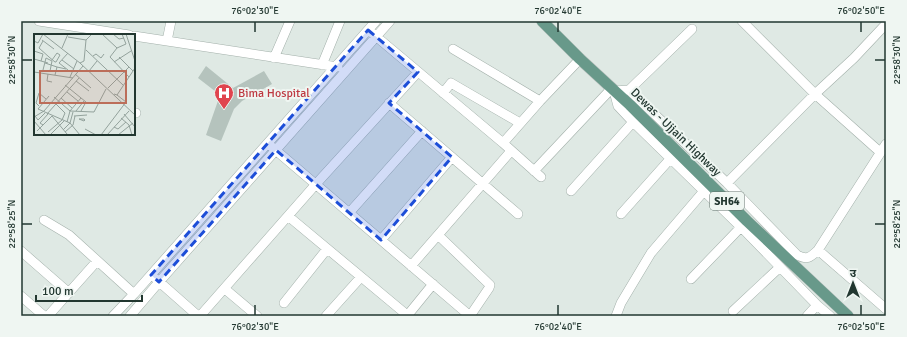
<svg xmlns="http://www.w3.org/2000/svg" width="907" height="337" font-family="Signika,'Noto Sans Devanagari',sans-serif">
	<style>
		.building { fill: #b5c3bd }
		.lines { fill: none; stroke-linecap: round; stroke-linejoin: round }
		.minor-casing { stroke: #a3b0aa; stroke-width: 10 }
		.major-casing { stroke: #bdc3c1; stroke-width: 12 }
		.minor { stroke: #fff; stroke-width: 9 }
		.major { stroke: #68998a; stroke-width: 11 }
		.marked { fill: #1d4ed8; fill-opacity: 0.2; stroke: #1d4ed8; stroke-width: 3; stroke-dasharray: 8 5; stroke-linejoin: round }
		.ticks { fill: none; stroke: #223730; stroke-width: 1.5 }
		.labels { text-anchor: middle; stroke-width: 4; stroke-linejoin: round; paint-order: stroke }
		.shield { fill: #eff6f2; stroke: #60706a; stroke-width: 1 }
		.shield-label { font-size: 11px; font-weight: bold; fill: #223730 }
		.health-label { font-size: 12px; fill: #be3a42; stroke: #eff6f2; text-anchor: start }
		.street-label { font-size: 12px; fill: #223730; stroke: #eff6f2 }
		.inset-road { fill: none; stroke: #93a29c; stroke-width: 1 }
		.view { fill: #bc6e5a; fill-opacity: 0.15; stroke: #bc6e5a; stroke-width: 2 }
		.inset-edge { fill: none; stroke: #223730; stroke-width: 2 }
		.neatline { fill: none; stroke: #223730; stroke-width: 1.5 }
		.ticks-label { font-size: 10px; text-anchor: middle; fill: #223730 }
	</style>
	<rect width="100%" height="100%" fill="#dfe9e4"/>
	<path class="building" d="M206 66 233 88 264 71 272 84 242 101 234 109 221 141 206 135 220 95 198 78Z"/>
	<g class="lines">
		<g class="minor-casing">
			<path id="minor" d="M39 21 129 35
				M742 21 815 94 880 152
				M372 33 503 143 541 177
				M134 36 338 67
				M167 41 171 21
				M453 49 540 101
				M274 58 290 21
				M322 65 340 21
				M629 90 692 29
				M443 93 451 83 520 123
				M389 103 518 214
				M134 113H136
				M503 143 540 101 580 59
				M272 147 470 316
				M534 171 612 88
				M727 183 815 94 854 58 886 24
				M571 191 633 122
				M349 213 422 131
				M621 214 671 158
				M288 216 407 315
				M44 220 69 235 134 294
				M438 235 490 285 489 288 470 316
				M381 240 452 157
				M818 250 886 309
				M21 251 69 293
				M411 266 511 151
				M156 279 198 316
				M691 279 741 227
				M225 289 257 316
				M21 296 44 316
				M284 303 327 249
				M733 311 780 267
				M48 316 97 261
				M113 316 134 294 376 21
				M130 316 159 282 390 21
				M200 316 316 184 418 72
				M326 316 361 277
				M407 316 433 284
				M616 316 621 303 651 253 704 191
				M807 316 817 305
				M830 316 817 305 747 233 633 122 618 106 614 91 629 90 727 183 797 255C807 260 810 258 818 250L886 144"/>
		</g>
		<g class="major-casing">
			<path id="major" d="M542 21 580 59 630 105 747 221 848 316"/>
		</g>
		<use href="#minor" class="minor"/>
		<use href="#major" class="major"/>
	</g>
	<path class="marked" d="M368 30 418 72 389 103 452 157 381 240 276 150 159 282 151 275Z"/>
	<path class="ticks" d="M255 22V32M558 22V32M861 22V32M22 60H32M875 60H885M22 224H32M875 224H885M255 305V315M558 305V315M861 305V315"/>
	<defs>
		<g id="hospital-pin" transform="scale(1)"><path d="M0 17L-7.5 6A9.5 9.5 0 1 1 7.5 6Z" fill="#e0444e" stroke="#eff6f2"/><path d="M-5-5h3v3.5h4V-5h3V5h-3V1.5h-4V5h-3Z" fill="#fff"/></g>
	</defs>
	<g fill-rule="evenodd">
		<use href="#hospital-pin" x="224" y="93"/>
	</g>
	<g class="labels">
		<rect class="shield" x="710" y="192" width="34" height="18" rx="3"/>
		<g class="shield-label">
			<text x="727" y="205">SH64</text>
		</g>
		<g class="health-label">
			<text x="238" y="97">Bima Hospital</text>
		</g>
		<g class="street-label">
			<text transform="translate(676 132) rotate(44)" y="4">Dewas - Ujjain Highway</text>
		</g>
	</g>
	<g transform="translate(34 34)">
		<rect width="101" height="101" fill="#dfe9e4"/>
		<path class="inset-road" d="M9 0 46 29 101 81M68 0 83 14M79 0 85 5 90 4M88 0 92 10 83 14 76 23 95 43M92 0 101 27M34 3 52 6M8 6 20 15M0 7 4 9 9 0M9 7 5 14 15 23 21 28H22L26 21 23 19 18 26M28 14 34 0M52 16 89 51M0 17 9 20 7 27M34 19 25 29 34 36M59 22 62 20 67 24 70 20M85 23 99 37M0 25 14 29M28 26 40 35M80 28 97 17M11 29 23 33M46 29 50 27 52 6 58 0M9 36 12 24 18 27 16 37M55 37 63 27M0 38 39 44M14 40 13 47 18 48M41 40 57 54M21 41 23 33 32 35M36 43 43 27M42 47 55 57M31 51 52 68 47 77M74 54 95 33M33 58 44 67M80 60 83 61 101 34M15 62 4 75 36 89 46 101M20 63 36 77 60 78 72 55M27 64 38 74M5 72 2 69 5 59 12 65M42 77 50 67M13 80 45 44M90 80 101 93M1 82 4 86 11 79M40 82 53 81M0 83 10 77 49 32M87 84 95 91 98 101M45 85H50L51 86 50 87ZM0 87 12 101M33 88 36 77 47 64M9 91 6 89 14 80M80 93 84 95 92 88M51 95 62 101M29 96 36 89 39 78M3 97 18 82 33 100M14 98 28 86 31 79 22 70M31 98 39 91 41 82M16 101 30 87M67 101 92 68 83 61M73 101 95 77M84 101 99 89"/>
		<path class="view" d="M6 37H92V69H6Z"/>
		<rect width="101" height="101" class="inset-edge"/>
	</g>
	<rect width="907" height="337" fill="none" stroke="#eff6f2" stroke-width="44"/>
	<g transform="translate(853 283)" stroke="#eff6f2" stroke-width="3" paint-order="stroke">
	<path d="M0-3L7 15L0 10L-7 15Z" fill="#223730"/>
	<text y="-6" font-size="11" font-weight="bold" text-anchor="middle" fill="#223730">उ</text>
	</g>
	<path d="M36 295v6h106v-6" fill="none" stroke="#223730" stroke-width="2"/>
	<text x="42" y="295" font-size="12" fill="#223730" stroke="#eff6f2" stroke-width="3" paint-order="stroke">100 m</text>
	<rect x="22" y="22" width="863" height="293" class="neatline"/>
	<g class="ticks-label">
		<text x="255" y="14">76°02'30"E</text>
		<text x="558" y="14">76°02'40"E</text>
		<text x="861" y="14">76°02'50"E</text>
		<text transform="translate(11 60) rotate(-90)" y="4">22°58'30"N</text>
		<text transform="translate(896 60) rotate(-90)" y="4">22°58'30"N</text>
		<text transform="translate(11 224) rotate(-90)" y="4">22°58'25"N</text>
		<text transform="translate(896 224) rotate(-90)" y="4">22°58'25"N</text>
		<text x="255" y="330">76°02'30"E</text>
		<text x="558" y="330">76°02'40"E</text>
		<text x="861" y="330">76°02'50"E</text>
	</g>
</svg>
